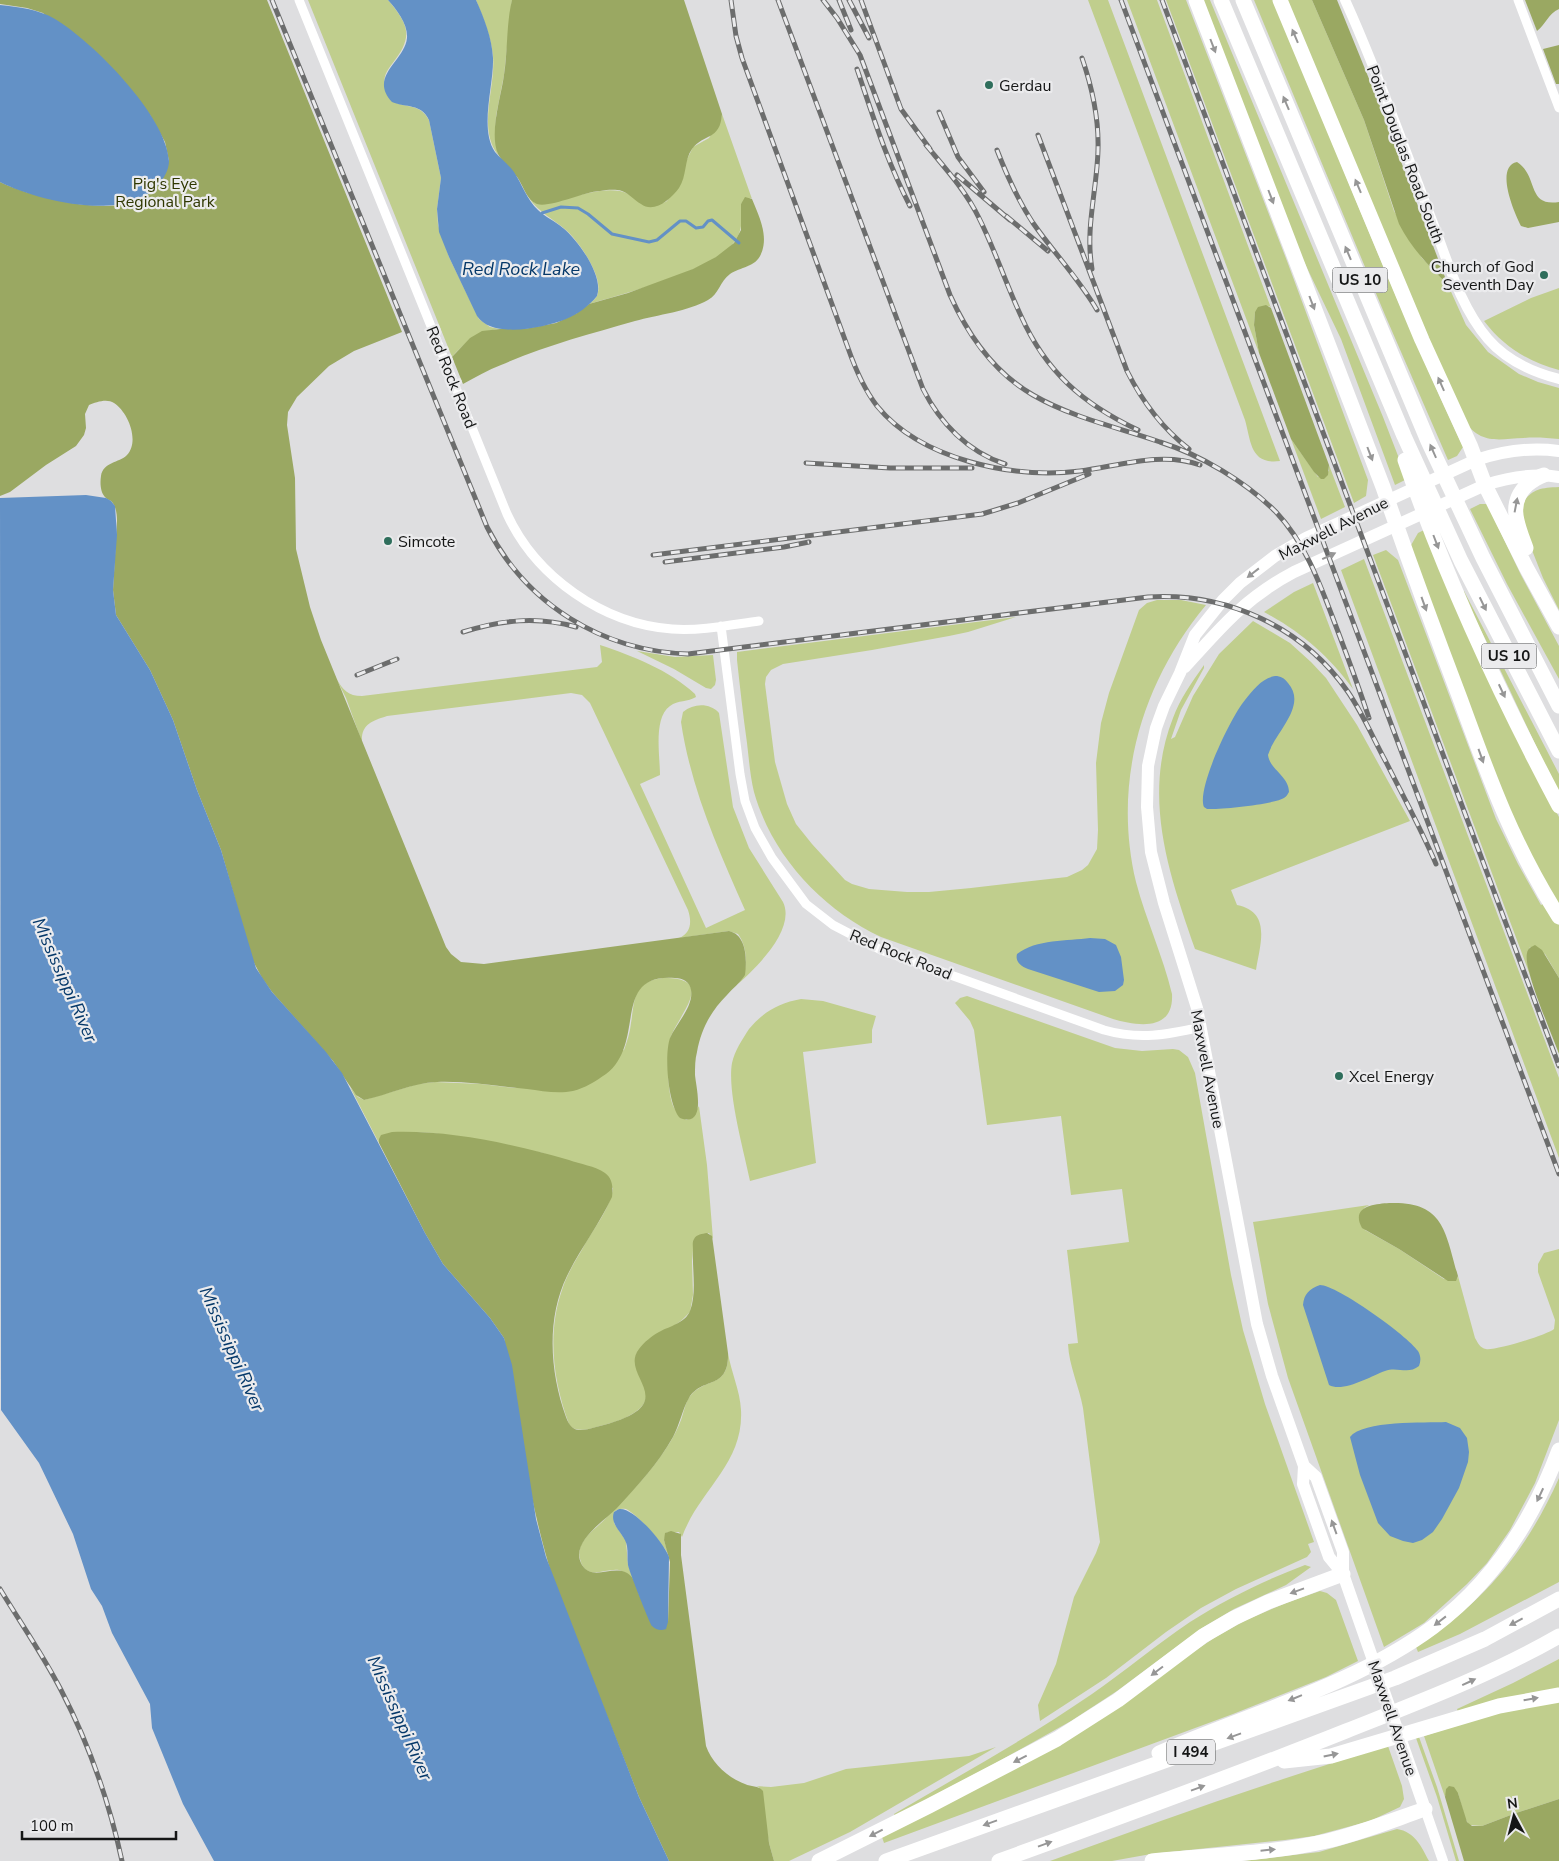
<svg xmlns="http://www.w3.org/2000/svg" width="1559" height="1861" font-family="'Nunito Sans',sans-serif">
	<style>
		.green { fill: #c0ce8d }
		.forest { fill: #9aa862 }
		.water { fill: #6391c6 }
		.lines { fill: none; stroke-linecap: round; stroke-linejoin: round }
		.stream { stroke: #6391c6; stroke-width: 3 }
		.minor { stroke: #fff; stroke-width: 9 }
		.tertiary { stroke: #fff; stroke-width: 10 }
		.secondary { stroke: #fff; stroke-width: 12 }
		.motorway { stroke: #fff; stroke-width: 15 }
		.rail-casing { stroke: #6c6d6d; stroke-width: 5 }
		.rail { stroke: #ebebed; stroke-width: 3; stroke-dasharray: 9; stroke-linecap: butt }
		.oneway { fill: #969696 }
		.poi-dot { fill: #2f6e5c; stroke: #ebebed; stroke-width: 2 }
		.labels { text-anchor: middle; stroke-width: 4.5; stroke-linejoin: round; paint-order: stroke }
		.shield { fill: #ebebed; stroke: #555656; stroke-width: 1 }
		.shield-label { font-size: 15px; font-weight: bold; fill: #151616 }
		.poi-label { font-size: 16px; fill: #151616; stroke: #ebebed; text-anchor: start }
		.street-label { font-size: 16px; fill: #151616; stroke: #ebebed }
		.park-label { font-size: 16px; fill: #2f3700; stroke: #ebebed }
		.water-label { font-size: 18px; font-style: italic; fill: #053869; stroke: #ebebed }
	</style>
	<rect width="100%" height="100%" fill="#dedee0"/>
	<path class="green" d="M308 0H388C410 26 413 37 392 64 387 71 383 76 385 85 389 116 417 96 429 120L441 178 437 209 438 225 449 257 479 319 490 327 500 329C480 330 465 342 452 357Z
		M476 0H512L504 75 496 116 495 137 498 155C477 128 496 87 493 56 491 36 483 18 476 0Z
		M1088 0H1108L1280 461C1250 465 1251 441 1245 420Z
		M1127 0H1157L1271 308 1269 306 1255 312 1254 325 1259 353Z
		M1166 0H1186L1287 261 1368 480 1366 496 1354 503Z
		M1203 0H1210L1383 417 1407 479 1395 485 1341 339 1297 247Z
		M1254 0H1275C1335 150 1395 301 1463 447L1457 456 1448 460 1385 315Z
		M1285 0H1312L1364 120 1394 211 1422 258 1448 285 1466 325 1488 352 1519 374 1538 382 1559 388V439C1547 438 1536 437 1524 438 1498 439 1482 445 1464 421Z
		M722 114 752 199 751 198 741 204C742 217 743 230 735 241 716 270 623 294 589 304 593 301 598 297 598 292 602 275 579 242 567 231 554 219 539 213 529 198L535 203C546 201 558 200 570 197 586 194 603 188 620 191 638 195 647 212 667 201L693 147 709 138 721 120Z
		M1559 288V370C1528 362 1503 346 1484 321L1531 298Z
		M1291 439 1318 477 1329 471V465L1345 507 1321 519Z
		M1559 487V610L1543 578 1524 530 1521 505C1532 489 1539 488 1559 487Z
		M1480 504H1487L1521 575 1559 646V679L1507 584 1470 509Z
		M1426 529 1539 780 1559 817V910L1519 838 1410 547 1418 533Z
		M1386 550 1398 560 1496 819 1518 864 1541 905 1545 903 1559 925V978L1545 954 1530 947 1527 954 1530 975 1373 555Z
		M1364 559 1559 1078V1158L1341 570Z
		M1313 583 1353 689C1328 655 1301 632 1264 612L1294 592Z
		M1464 591 1559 774V792C1525 727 1497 657 1461 593Z
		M1157 600H1181L1206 605C1142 682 1112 782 1136 882 1146 920 1163 956 1172 994 1174 1032 1137 1026 1113 1019L881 937C822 909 772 856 754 792 750 776 749 759 747 743 743 715 740 687 737 660V652L1016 617 968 632 949 636 872 650 783 664 771 670 766 677 765 684 775 762 787 804 796 824 812 844 845 880 852 884 869 889 907 892H929L971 888 1067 877 1082 870 1088 865 1097 849 1098 830 1096 763 1101 723 1109 693 1139 610 1147 603Z
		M1253 621 1290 643 1311 662 1326 678 1357 725 1410 821 1231 890 1237 905C1272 912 1260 944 1256 970L1195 949C1169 874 1142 797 1173 718 1180 699 1192 682 1204 665V668L1181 710 1171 739 1175 737 1193 696 1219 654Z
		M600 645C633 656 669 670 695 694L696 697C688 702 678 700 670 706 653 718 660 756 660 775L640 784 706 928 745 910C718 849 691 789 681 722L683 712C694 703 710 703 719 713L733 807 749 848 783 902C796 929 757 967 738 984 749 972 748 947 738 934L729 931 679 938C691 933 692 922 688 910L590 703 582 695 571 693 387 716C372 721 361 724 362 742L346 698 336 678C343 690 348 696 362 696L597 667 602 662Z
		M637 651 675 657 713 655 716 680 715 685 711 689 706 688 674 669Z
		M663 978C716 977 681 1012 671 1036 666 1049 667 1099 675 1109 678 1113 683 1116 686 1120L691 1118 699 1106 698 1099 707 1165 713 1239 709 1233 694 1239 692 1261 693 1295 690 1312 682 1320 637 1353C632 1365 639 1374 644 1385 657 1413 612 1423 593 1428 584 1430 574 1432 569 1424 553 1381 547 1333 562 1290 567 1274 576 1260 584 1246 594 1228 610 1209 613 1188L543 1153 433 1133 410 1132 379 1139V1143L350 1087 358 1097 364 1100 418 1084 435 1082 481 1084 515 1088 624 1050C627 1041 630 1033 631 1023 635 999 633 981 663 978Z
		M967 996 1115 1048 1142 1051 1173 1049 1179 1050 1188 1057 1195 1073 1231 1275 1243 1330 1265 1404 1314 1542 1308 1544 1311 1552 1307 1557 1236 1589 1201 1608 1166 1632 1106 1678 1040 1721 1038 1705 1056 1664 1074 1597 1096 1553 1100 1542 1083 1408C1079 1386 1069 1366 1068 1344L1078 1343 1067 1250 1129 1242 1122 1189 1071 1195 1061 1116 987 1125 974 1030 970 1021 955 1003 960 998Z
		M801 999 823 1001 876 1016 872 1030V1043L803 1052 816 1163 750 1181C744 1151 727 1092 732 1063 735 1050 742 1040 749 1029 763 1012 779 1003 801 999Z
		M1369 1205 1364 1208 1365 1230 1399 1249 1444 1279H1457L1458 1276 1475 1338C1478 1343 1480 1348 1486 1349 1494 1351 1547 1335 1554 1329L1555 1320 1538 1272V1264L1544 1253 1559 1249V1420L1535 1483 1510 1530 1487 1563 1467 1584 1424 1623 1384 1647 1288 1378 1268 1304 1253 1222Z
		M728 1353C731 1372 740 1390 741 1410 744 1464 699 1490 682 1537L679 1532H667L664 1540 669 1556C664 1544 637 1514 626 1509 621 1508 618 1509 614 1512V1523L626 1541 628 1565 636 1584C632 1578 627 1572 619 1570 604 1568 586 1582 580 1559 575 1541 595 1530 605 1519 628 1495 651 1473 669 1444 674 1436 678 1428 681 1420 684 1412 685 1402 691 1395 706 1377 729 1388 728 1353Z
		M1559 1478V1582L1460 1634 1418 1652 1416 1647C1483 1603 1526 1552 1559 1478Z
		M1305 1565 1311 1567 1286 1585 1234 1609 1202 1628 1117 1691 1071 1721 994 1764 895 1816 894 1814C960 1775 1028 1738 1092 1694 1125 1671 1156 1645 1190 1622 1226 1599 1265 1580 1305 1565Z
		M1320 1591 1327 1593 1336 1600 1358 1661 1326 1677 1233 1714 884 1843 882 1837 1183 1659 1214 1638 1246 1620 1286 1603Z
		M1559 1659V1689L1458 1712 1457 1709 1513 1683Z
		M1559 1701V1799L1516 1813 1482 1826 1469 1825 1465 1818 1458 1793 1445 1795V1797L1424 1736 1490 1715Z
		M1419 1737 1437 1787 1459 1861H1456L1437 1797 1416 1738Z
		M1388 1746 1402 1786 1404 1799 1400 1807 1370 1821 1314 1836 1285 1840 1151 1854 1112 1861H1050C1162 1820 1274 1780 1388 1746Z
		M996 1747 850 1832 789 1861H774L769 1843 759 1787 756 1786 771 1787 804 1783 846 1769 969 1756Z
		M1397 1829C1415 1832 1421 1846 1429 1861H1243L1319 1852Z"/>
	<path class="forest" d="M0 0H267L402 332 354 351 329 366 297 397 288 412 287 425 295 478 296 549 310 607 321 640 446 947 451 954 461 962 484 964 729 931C747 935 747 960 745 975 740 983 733 988 727 995 711 1011 701 1029 697 1052 695 1059 695 1067 695 1075 696 1087 707 1128 680 1118 668 1105 664 1055 670 1038 676 1024 694 1006 691 990 690 982 683 978 675 978 610 973 647 1043 606 1074 596 1081 585 1088 573 1091 558 1094 542 1091 527 1089 497 1086 467 1081 437 1082 412 1083 388 1095 364 1100L356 1095 333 1061 272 992 262 978 252 959 221 850 197 790 173 720 150 670 116 615 113 590 117 521C117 514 116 507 112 502 109 499 109 501 106 498 100 493 100 482 101 476 103 462 119 463 127 455 140 441 128 412 114 403 107 398 96 402 89 405L85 414 86 428 84 435 76 446 46 465 10 492 0 496V182C31 197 116 219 145 196 153 190 163 170 169 161L165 142 150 115 43 13 27 8 0 4Z
		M512 0H684L722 114C720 141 704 133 692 149 684 160 687 176 679 188 671 199 654 214 641 204 634 200 630 194 622 191 615 189 607 190 600 191 583 192 550 208 537 204 527 200 524 188 519 180 515 173 500 159 498 154 489 133 501 97 504 75 508 50 506 25 512 0Z
		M1312 0H1337L1378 101 1448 285C1429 266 1411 248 1399 224L1364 120Z
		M1525 0H1559V9C1548 14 1546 24 1537 31Z
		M1559 45V84H1556L1543 49Z
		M1517 162C1539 176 1526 207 1559 202V222L1528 228 1521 226C1515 214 1494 167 1517 162Z
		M745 197 752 199C759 216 769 236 761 254 756 267 740 267 730 274 720 281 719 294 708 300 689 311 657 315 635 321 590 334 544 346 501 365 488 370 476 377 463 384L452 357 470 338 482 331 500 329H524L556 323 577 313 589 304 628 293 693 269 716 257 734 243 741 230V204Z
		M1266 305 1271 308 1329 465 1328 475 1324 479H1321L1314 472 1291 439 1259 353 1254 325 1255 312 1258 307Z
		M1535 945 1542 950 1559 978V1054C1552 1034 1523 969 1527 953 1528 948 1531 947 1535 945Z
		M392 1132C451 1130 512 1144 569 1160 580 1164 595 1166 605 1173 613 1179 613 1188 612 1197 599 1225 580 1249 567 1276 546 1319 550 1373 566 1417 572 1434 581 1431 596 1427 690 1404 617 1377 639 1349 644 1342 652 1336 659 1332 670 1326 685 1323 690 1311 697 1293 692 1269 693 1250 693 1247 692 1242 694 1239 697 1234 702 1234 707 1233L712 1236 728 1353C729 1391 702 1376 689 1398 682 1410 680 1424 673 1437 658 1464 638 1485 617 1508 603 1522 569 1543 582 1565 592 1581 611 1566 625 1572 637 1577 636 1591 642 1600 649 1608 660 1615 668 1622L670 1562 664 1540 665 1533 671 1531 681 1534V1555L706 1746C712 1763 728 1778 745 1784 751 1787 758 1785 763 1791L769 1843 774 1861H669L639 1797 554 1582C529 1505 518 1418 504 1338L490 1318 443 1264 425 1233 379 1143V1139L381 1135Z
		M1389 1203C1444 1201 1445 1231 1458 1276L1456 1281H1448L1399 1249 1362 1228C1350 1206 1375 1204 1389 1203Z
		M1449 1786 1454 1787 1458 1793 1467 1822 1472 1826H1482L1516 1813 1559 1799V1861H1464L1445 1797 1446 1789Z"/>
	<path class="water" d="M388 0H476C484 18 492 38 493 58 494 85 479 129 495 152 501 159 508 164 514 172 522 184 527 200 538 210 545 217 555 221 563 228 578 240 604 276 597 296 589 306 578 314 566 319 544 328 492 339 477 316L449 257 439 232 437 209 441 178 429 120C421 103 406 108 392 102 368 76 405 61 407 38 408 24 397 10 388 0Z
		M0 5C19 7 38 9 55 19 92 41 167 116 169 161 169 170 164 178 158 185 126 223 38 201 0 182Z
		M86 495 106 498 111 501 115 506 117 535 113 590 116 615 150 670 173 720 197 790 221 850 256 968 272 992 326 1052 342 1073 425 1233 443 1264 490 1318 504 1338 512 1365 536 1519 546 1557 639 1797 669 1861H214L183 1804 152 1728 150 1704 112 1633 102 1606 91 1589 73 1534 39 1463 1 1410 0 498Z
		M1275 676C1281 676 1284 678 1288 683 1308 706 1275 732 1268 755 1270 770 1289 776 1289 792 1287 795 1287 796 1284 798 1275 804 1219 810 1207 809L1204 807C1196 789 1232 715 1245 700 1253 690 1262 678 1275 676Z
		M1090 938 1105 939 1116 945 1121 957 1124 980 1123 985 1115 991 1099 992 1028 969C1021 966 1015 962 1017 954 1036 939 1068 941 1090 938Z
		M1320 1285C1337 1285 1408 1336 1418 1351 1421 1356 1421 1361 1419 1366 1408 1375 1397 1366 1385 1371 1371 1376 1343 1393 1329 1385L1303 1305C1304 1294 1309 1289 1320 1285Z
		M1446 1422 1460 1428 1467 1438 1469 1452 1468 1462 1459 1488 1442 1519 1433 1532 1422 1540 1413 1543 1403 1541 1390 1536 1378 1523 1360 1475 1350 1437C1363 1420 1425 1423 1446 1422Z
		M619 1509C634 1507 664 1543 669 1557L668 1622 666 1629C661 1631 656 1630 652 1626 650 1624 629 1571 628 1565 627 1559 628 1552 627 1546 625 1534 609 1525 614 1512Z"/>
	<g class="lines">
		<path class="stream" d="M542 213 561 207 578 208 588 214 612 234 649 242 657 240 680 221H686L696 228 703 227 708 221 712 220 739 243"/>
		<path class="minor" d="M299 0 507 514C536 577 603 624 672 629 701 631 730 625 759 621
			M1518 0 1559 108
			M721 626 740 774 745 801 755 828 772 858 806 904 833 925 881 950 1104 1030C1139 1040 1166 1035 1201 1027"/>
		<path class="tertiary" d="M1345 0C1378 72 1404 148 1433 223 1448 262 1460 306 1488 339 1506 360 1532 372 1559 379
			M1425 1809 1443 1861"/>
		<path class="secondary" d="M1185 667C1221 627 1245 598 1294 572L1485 485C1510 477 1534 473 1559 477
			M1304 1466 1316 1477 1343 1552V1574L1425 1809
			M1343 1574 1329 1557 1303 1484 1304 1466 1272 1376 1257 1324 1197 1008 1164 903 1151 852 1147 807 1148 766 1156 728 1164 706 1180 673 1195 635 1223 600 1240 583 1275 556 1306 538 1476 460C1503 451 1531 447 1559 451"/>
		<path class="motorway" d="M1196 0 1383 487C1408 559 1434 630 1461 701 1489 778 1514 847 1559 917
			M1221 0 1404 436 1461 561 1559 751
			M1243 0 1428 441 1483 558 1559 706
			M1280 0 1422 340 1470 445 1485 485 1526 567 1559 627
			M1405 460C1446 579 1500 695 1559 806
			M1526 548C1518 526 1507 504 1527 485 1532 481 1537 477 1544 475
			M1159 1753C1248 1714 1355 1685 1433 1627 1493 1582 1533 1520 1559 1450
			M1284 1761 1331 1756 1499 1706 1559 1695
			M819 1861 929 1806 1057 1739 1118 1700 1203 1636 1234 1618 1268 1602 1343 1574
			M886 1861 1395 1678 1485 1639 1559 1599
			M999 1861C1115 1819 1231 1777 1346 1731 1419 1702 1491 1675 1559 1636
			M1152 1861C1210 1855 1270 1854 1327 1841 1361 1833 1393 1820 1425 1809"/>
		<g class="rail-casing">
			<path id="rail" d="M272 0 487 527C526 604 602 651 688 654L1148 597C1227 592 1303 627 1348 692 1363 714 1373 738 1386 762 1403 796 1421 829 1436 864
				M731 0 736 36 742 58 848 348C855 368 864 389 877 406 921 460 1013 479 1080 471 1119 466 1162 451 1200 465
				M778 0 923 389C940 423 968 452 1005 464
				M823 0 837 18 860 55 950 295C968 335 993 372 1033 395 1073 418 1117 427 1160 442 1201 455 1246 482 1276 512 1307 545 1321 587 1337 629 1348 658 1359 688 1369 718
				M839 0 851 30
				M849 0 869 38
				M861 0 901 109 930 149
				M1121 0 1559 1174
				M1162 0 1559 1066
				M1082 58C1092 87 1099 119 1098 150 1097 190 1085 228 1092 269
				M857 69C873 116 887 162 910 206
				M939 112 958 157 984 192
				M1038 135 1127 371C1142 401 1162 428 1189 449
				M926 145C945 168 966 191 979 218 995 250 1006 284 1021 316 1046 372 1083 404 1138 430
				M997 150C1007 176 1018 200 1033 223 1054 253 1079 279 1097 310
				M957 175 1010 220
				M1006 216 1048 251
				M806 463 890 468H972
				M653 555 982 514 1018 503 1089 474
				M665 562 784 547 809 542
				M463 632C501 620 537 616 576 627
				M357 675 397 659
				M0 1589C20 1622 43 1655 61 1690 89 1744 109 1801 122 1861"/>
		</g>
		<use href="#rail" class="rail"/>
	</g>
	<defs><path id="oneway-solid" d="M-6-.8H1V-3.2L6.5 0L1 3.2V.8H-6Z" transform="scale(1.25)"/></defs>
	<g class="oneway">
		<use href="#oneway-solid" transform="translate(1295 36) rotate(-113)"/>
		<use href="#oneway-solid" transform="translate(1213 46) rotate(69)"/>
		<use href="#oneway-solid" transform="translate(1286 103) rotate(-113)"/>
		<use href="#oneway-solid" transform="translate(1358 186) rotate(-113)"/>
		<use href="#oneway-solid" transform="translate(1271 197) rotate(69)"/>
		<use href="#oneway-solid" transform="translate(1348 253) rotate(-113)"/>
		<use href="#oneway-solid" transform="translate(1312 303) rotate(69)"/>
		<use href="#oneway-solid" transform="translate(1441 384) rotate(-114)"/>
		<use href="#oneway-solid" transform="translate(1433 451) rotate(-114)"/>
		<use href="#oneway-solid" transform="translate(1370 454) rotate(69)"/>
		<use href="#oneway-solid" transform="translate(1516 505) rotate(-79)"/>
		<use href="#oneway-solid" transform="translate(1436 542) rotate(69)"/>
		<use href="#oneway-solid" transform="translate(1329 556) rotate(-25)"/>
		<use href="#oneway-solid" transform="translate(1253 573) rotate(142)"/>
		<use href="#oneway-solid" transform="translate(1424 604) rotate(70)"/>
		<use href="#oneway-solid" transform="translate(1483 604) rotate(64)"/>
		<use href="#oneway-solid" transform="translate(1502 691) rotate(65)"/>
		<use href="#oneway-solid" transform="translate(1481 756) rotate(70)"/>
		<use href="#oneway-solid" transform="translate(1540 1495) rotate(115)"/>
		<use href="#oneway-solid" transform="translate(1334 1527) rotate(-110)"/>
		<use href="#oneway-solid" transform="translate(1297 1591) rotate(160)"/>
		<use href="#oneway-solid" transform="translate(1440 1621) rotate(142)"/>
		<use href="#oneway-solid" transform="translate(1516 1622) rotate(152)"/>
		<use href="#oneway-solid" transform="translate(1157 1671) rotate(143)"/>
		<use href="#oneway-solid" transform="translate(1469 1682) rotate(-25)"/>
		<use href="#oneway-solid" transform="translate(1295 1698) rotate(158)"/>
		<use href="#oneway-solid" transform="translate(1531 1699) rotate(-10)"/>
		<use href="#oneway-solid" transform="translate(1234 1736) rotate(160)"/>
		<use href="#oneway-solid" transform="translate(1331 1755) rotate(-12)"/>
		<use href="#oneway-solid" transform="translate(1020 1759) rotate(153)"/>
		<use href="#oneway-solid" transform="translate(1198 1788) rotate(-20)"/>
		<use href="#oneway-solid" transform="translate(990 1823) rotate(160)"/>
		<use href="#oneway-solid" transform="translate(876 1833) rotate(153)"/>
		<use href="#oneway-solid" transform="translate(1045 1844) rotate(-20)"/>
		<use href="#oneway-solid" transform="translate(1268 1850) rotate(-6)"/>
	</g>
	<g class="poi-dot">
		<circle cx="989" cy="85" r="5"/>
		<circle cx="1544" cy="275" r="5"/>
		<circle cx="388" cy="541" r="5"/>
		<circle cx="1339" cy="1076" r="5"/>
	</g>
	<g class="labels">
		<g class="shield">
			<rect x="1332.5" y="267.5" width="55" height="25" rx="4"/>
			<rect x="1481.5" y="643.5" width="55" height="25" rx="4"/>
			<rect x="1167" y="1739.5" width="48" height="25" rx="4"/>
		</g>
		<g class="shield-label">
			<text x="1360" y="285">US 10</text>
			<text x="1509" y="661">US 10</text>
			<text x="1191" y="1757">I 494</text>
		</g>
		<g class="poi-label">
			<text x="999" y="91">Gerdau</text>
			<text x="1534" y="272" text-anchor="end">Church of God<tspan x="1534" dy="18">Seventh Day</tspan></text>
			<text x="398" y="547">Simcote</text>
			<text x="1349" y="1082">Xcel Energy</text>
		</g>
		<g class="street-label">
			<text transform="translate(1406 154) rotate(69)" y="6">Point Douglas Road South</text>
			<text transform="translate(452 377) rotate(68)" y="6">Red Rock Road</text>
			<text transform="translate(1333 528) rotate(-27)" y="6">Maxwell Avenue</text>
			<text transform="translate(901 954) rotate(22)" y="6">Red Rock Road</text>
			<text transform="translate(1208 1069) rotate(79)" y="6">Maxwell Avenue</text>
			<text transform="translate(1393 1718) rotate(71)" y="6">Maxwell Avenue</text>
		</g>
		<g class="park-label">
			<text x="165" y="189">Pig's Eye<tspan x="165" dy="18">Regional Park</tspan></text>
		</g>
		<g class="water-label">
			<text x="521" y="275">Red Rock Lake</text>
			<text transform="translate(65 980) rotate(66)" y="6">Mississippi River</text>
			<text transform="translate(232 1349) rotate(66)" y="6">Mississippi River</text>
			<text transform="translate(400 1718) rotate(66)" y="6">Mississippi River</text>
		</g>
	</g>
	<g transform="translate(1514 1816) rotate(353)" stroke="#ebebed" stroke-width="4" paint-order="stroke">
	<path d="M0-4L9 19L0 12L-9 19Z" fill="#151616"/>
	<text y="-8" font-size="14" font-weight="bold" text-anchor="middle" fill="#151616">N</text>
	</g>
	<path d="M22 1831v8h154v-8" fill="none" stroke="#151616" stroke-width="2.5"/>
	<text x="30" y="1831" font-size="15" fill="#151616" stroke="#ebebed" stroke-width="4" paint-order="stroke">100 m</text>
</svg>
